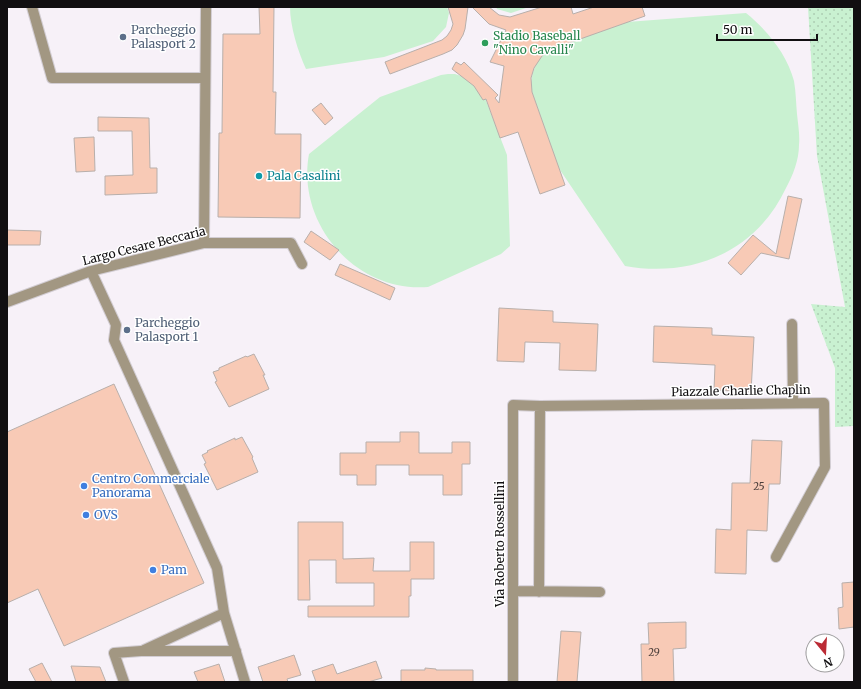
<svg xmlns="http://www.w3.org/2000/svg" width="861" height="689" font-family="Merriweather,serif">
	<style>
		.grass { fill: #c9f1d1 }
		.park { fill: url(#park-dots) }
		.building { fill: #f8cab6; stroke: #b8afab }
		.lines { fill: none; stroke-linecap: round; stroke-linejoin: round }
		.minor-casing { stroke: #d2cdd3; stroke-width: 12 }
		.minor { stroke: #a29782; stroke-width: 10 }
		.service-dot { fill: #5c6f8a; stroke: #fff; stroke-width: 1.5 }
		.leisure-dot { fill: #2e9e5b; stroke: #fff; stroke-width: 1.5 }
		.culture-dot { fill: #0f9aa8; stroke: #fff; stroke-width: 1.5 }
		.shop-dot { fill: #3f7fe0; stroke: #fff; stroke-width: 1.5 }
		.labels { text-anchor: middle; stroke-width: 3; stroke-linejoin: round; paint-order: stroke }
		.number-label { font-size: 10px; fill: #4b3e3a }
		.service-label { font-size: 12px; fill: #4e5e75; stroke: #fff; text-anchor: start }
		.leisure-label { font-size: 12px; fill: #27864d; stroke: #fff; text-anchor: start }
		.culture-label { font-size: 12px; fill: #0d838f; stroke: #fff; text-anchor: start }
		.street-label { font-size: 12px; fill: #110f11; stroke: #fff }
		.shop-label { font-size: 12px; fill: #366cbe; stroke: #fff; text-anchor: start }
	</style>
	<defs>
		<pattern id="park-dots" width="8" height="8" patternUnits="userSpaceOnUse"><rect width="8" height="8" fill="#c9f1d1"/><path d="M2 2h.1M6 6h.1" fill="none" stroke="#accdb2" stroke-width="1.8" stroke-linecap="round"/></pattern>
	</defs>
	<rect width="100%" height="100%" fill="#f7f1f8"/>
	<path class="grass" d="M290 7H447L449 13 446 27 433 41 384 57 306 69C298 52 290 26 290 7Z
		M496 7H529L511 13 497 9Z
		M746 13C767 30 787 54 794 81 796 92 796 104 797 114 798 124 800 135 799 145 799 160 793 175 786 188 756 252 692 278 625 266L558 167 531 89C531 72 536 58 552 49L627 22Z
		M448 74H455L467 78 485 98 507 155 510 246 501 254 428 287C356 293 296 224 309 154L380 97 441 75Z"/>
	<path class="park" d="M808 7H854V426L835 427V368L811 304 845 307 817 156Z"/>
	<path class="building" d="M259 7H274L273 92H276L275 134H301L300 218 218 217 219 133H222L223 34H260Z
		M448 7H468L465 29 463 35 457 45 452 50 443 54 390 74 385 62 442 40 447 36 451 30 453 24Z
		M472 7H489L499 15 510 17 542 7H571L573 14 594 7H642L645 16 552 49 542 56 534 68 531 78 532 92 565 185 540 194 518 132 500 138 486 99 483 100 474 86 452 69 456 62 461 65 464 62 498 95 495 98 499 103 504 66 490 62 506 30 489 24Z
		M321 103 333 118 325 125 312 110Z
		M98 117 149 118 150 168H157V193L105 195V176L133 175 132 131H98Z
		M94 137 95 171 76 172 74 138Z
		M788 196 802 199 789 259 761 253 741 275 728 263 753 235 776 254Z
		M7 230 41 231 40 245H7Z
		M311 231 339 250 330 260 304 242Z
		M340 264 395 288 390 300 335 275Z
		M499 308 553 311V322L598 324 596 371 559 370 560 343 525 342 524 362 497 361Z
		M654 326 712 328V335L754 337 751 392 714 390 715 365 653 362Z
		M254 354 265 375H263L269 389 229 407 215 382 217 381 213 372 219 370V368L246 356 247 357Z
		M114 384 204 583 64 646 38 589 7 603V432Z
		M400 432H419V453H452V442H470V464H462V495H443V475H409V465H376V485H357V475H340V453H366V442H400Z
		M242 437 253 457 252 458 258 472 217 490 204 464 206 463 202 455 208 452 207 451 235 438V440Z
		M752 440 782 441 780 484H769L767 531 747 530 746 574 715 573 716 529 731 530 732 483H750Z
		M298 522H343V559L374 558 373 571H410V542H434V579H411V596H409V617H308V606H374V583H336V560H309L310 600H298Z
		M854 582V627L839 629 838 608 843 607 842 583Z
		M686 622V648L673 649 674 682H642L641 644H649L648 623Z
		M561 631 581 632 577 682H557Z
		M294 655 301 675 287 679 288 682H263L258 667Z
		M376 661 382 678 368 682H316L312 671 333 664 337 674Z
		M42 663 52 682H36L29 669Z
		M219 664 225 682H198L194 672Z
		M71 666 100 667 106 682H76Z
		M425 668 436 669V670H473V682H401V670H425Z"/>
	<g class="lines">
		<g class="minor-casing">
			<path id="minor" d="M32 7 52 78H205
				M204 243 206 7
				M91 271 116 325 114 340 217 568 224 613 245 682
				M7 302 91 271 204 243H291L302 264
				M792 324 793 403
				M513 591 600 592
				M539 592 540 406 824 403 825 467 776 557
				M144 650 224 613
				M124 682 114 653 141 651H236
				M513 682V405L540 406"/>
		</g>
		<use href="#minor" class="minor"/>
	</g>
	<g class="service-dot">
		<circle cx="123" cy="37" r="4"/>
		<circle cx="127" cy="330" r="4"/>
	</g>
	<circle class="leisure-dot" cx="485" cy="43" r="4"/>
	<circle class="culture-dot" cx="259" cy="176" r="4"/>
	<g class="shop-dot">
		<circle cx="84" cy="486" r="4"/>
		<circle cx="86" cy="515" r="4"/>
		<circle cx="153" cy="570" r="4"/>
	</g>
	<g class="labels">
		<g class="number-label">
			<text x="759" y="490">25</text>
			<text x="654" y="656">29</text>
		</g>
		<g class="service-label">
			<text x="131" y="34">Parcheggio<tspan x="131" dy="14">Palasport 2</tspan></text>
			<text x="135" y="327">Parcheggio<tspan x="135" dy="14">Palasport 1</tspan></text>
		</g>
		<g class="leisure-label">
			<text x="493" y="40">Stadio Baseball<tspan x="493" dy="14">"Nino Cavalli"</tspan></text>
		</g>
		<g class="culture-label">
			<text x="267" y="180">Pala Casalini</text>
		</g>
		<g class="street-label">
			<text transform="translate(144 246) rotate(-14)" y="4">Largo Cesare Beccaria</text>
			<text transform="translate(741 391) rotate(-1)" y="4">Piazzale Charlie Chaplin</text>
			<text transform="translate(500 544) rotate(-90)" y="4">Via Roberto Rossellini</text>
		</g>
		<g class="shop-label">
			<text x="92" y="483">Centro Commerciale<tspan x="92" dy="14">Panorama</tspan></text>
			<text x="94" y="519">OVS</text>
			<text x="161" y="574">Pam</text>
		</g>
	</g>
	<rect width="861" height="689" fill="none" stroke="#110f11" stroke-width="16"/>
	<g transform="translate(825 653) rotate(162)"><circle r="19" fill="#ffffff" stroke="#a09fa0"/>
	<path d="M0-3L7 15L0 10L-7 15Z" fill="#bb2b35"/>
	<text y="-6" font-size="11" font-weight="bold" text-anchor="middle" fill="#110f11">N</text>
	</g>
	<path d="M717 34v6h100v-6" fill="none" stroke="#110f11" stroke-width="2"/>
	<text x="723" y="34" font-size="12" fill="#110f11" stroke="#ffffff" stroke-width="3" paint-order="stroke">50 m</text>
</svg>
